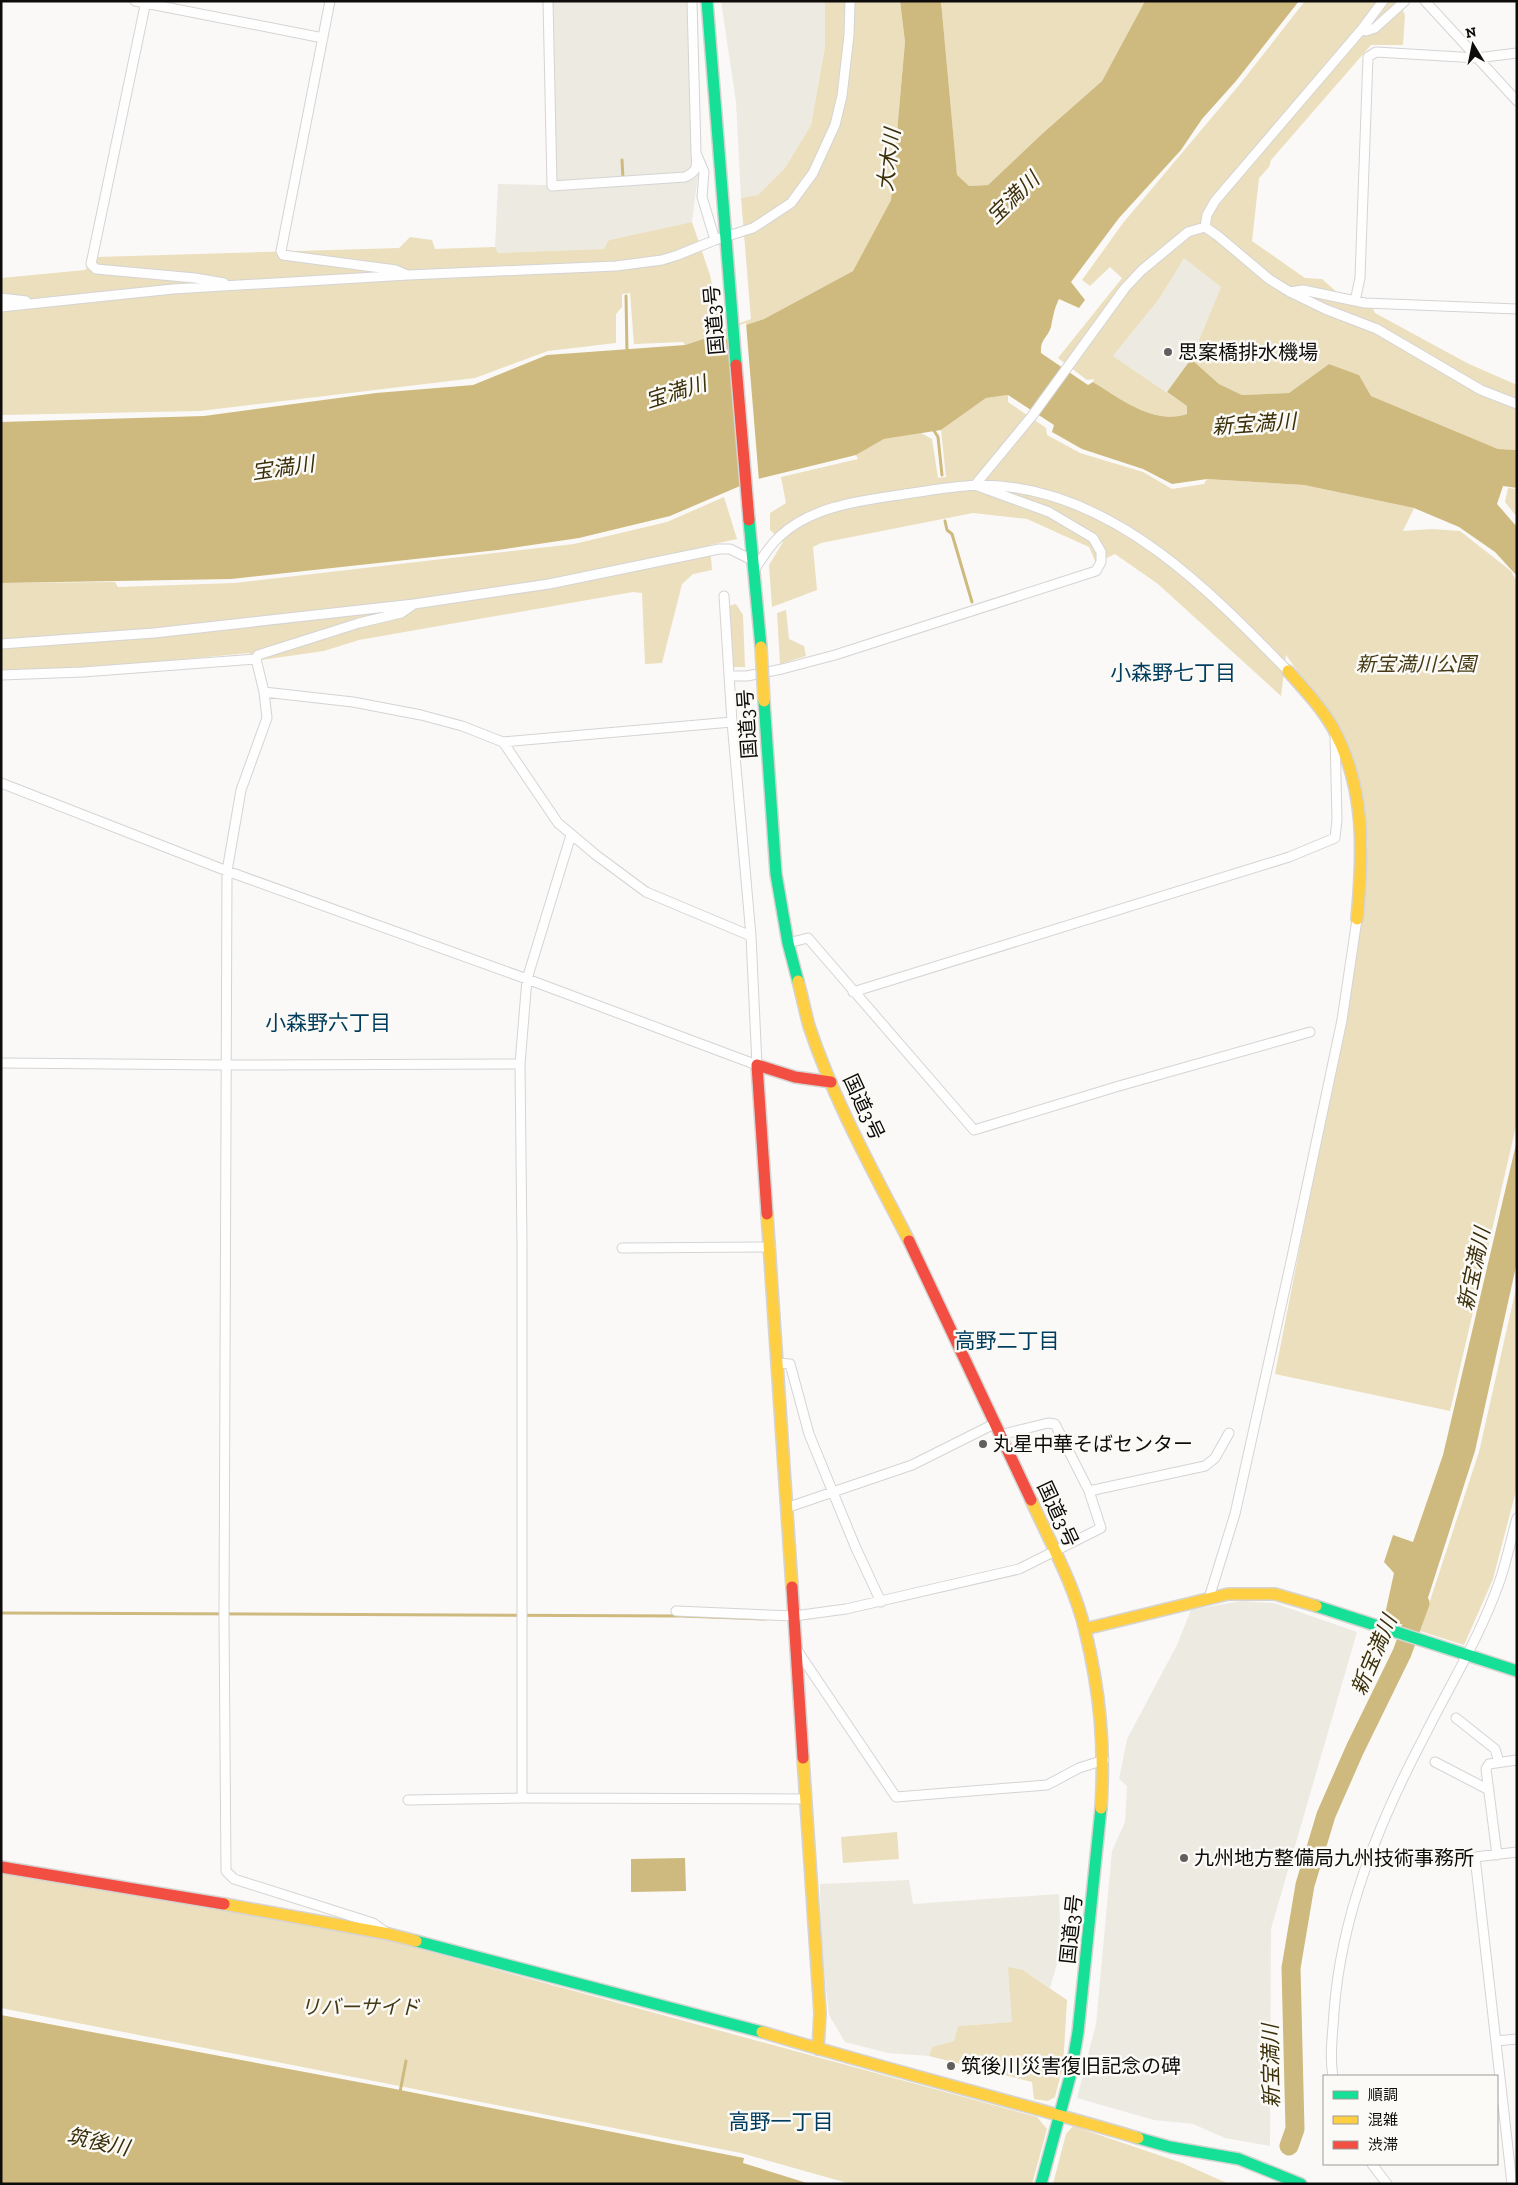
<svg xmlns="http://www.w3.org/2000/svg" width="1518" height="2185" font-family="'Zilla Slab','Noto Sans JP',serif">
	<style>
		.built { fill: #edeae2 }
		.green { fill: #ebdfbd }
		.water { fill: #ceba7f }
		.pier { fill: #faf9f7 }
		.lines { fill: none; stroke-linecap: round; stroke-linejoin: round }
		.stream { stroke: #ceba7f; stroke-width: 3 }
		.river { stroke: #ceba7f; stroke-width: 19 }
		.street-casing { stroke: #d5d4d3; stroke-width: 11 }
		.fast-casing { stroke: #d5d4d3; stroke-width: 14 }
		.slow-casing { stroke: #d5d4d3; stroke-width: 14 }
		.jam-casing { stroke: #d5d4d3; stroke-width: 14 }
		.street { stroke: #fefefe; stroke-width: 9 }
		.fast { stroke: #16e098; stroke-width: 11 }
		.slow { stroke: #ffcf43; stroke-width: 11 }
		.jam { stroke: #f24e42; stroke-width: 11 }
		.slow-bridge-casing { stroke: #d7d6d5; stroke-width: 14; stroke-linecap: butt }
		.slow-bridge { stroke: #ffcf43; stroke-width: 11 }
		.poi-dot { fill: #605f5e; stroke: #fbfaf6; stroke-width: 2 }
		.labels { text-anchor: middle; stroke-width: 5; stroke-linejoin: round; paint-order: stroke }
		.street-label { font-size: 20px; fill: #0d0c0b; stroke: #fbfaf6 }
		.poi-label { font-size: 20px; fill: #0d0c0b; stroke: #fbfaf6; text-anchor: start }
		.park-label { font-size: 20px; font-style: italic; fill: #463a15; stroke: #fbfaf6 }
		.water-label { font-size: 21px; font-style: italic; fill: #3c300b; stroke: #fbfaf6 }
		.neighbourhood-label { font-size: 21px; fill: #003c5d; stroke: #fbfaf6 }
	</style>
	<rect width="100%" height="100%" fill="#faf9f7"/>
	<path class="built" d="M551 1H688L692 150 698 174 692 222 609 240 605 249 497 253 495 247 498 184 546 185 554 183Z
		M721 1H825V47L811 125 785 168 758 195 741 198 736 102Z
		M1184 257 1221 287 1191 359 1167 392 1113 356 1159 299Z
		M1241 1601 1274 1603 1357 1632 1271 1929 1270 2146 1225 2138 1193 2124 1154 2120 1077 2098 1096 2024 1112 1851 1125 1822 1127 1786 1119 1779 1127 1739 1177 1645 1191 1610Z
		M909 1880 913 1904 1059 1894 1061 1950 1050 1988 1023 1970 1013 2022 958 2026 954 2041 932 2047 929 2056 888 2053 845 2042 829 2015 821 1945 820 1884Z"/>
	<path class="green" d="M825 1H900L905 42 891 200 853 271 764 319 685 345 683 342 634 344 630 293 622 294V307L616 314V343L548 351 475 378 200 411 1 415V278L85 270 97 257 399 248 410 237 432 240 435 249 495 247 498 253 604 249 609 240 692 222 710 275 722 330 751 319 741 198 758 195 785 168 811 125 825 47Z
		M941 1H1145L1102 81 1043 133 988 185 969 186 957 176Z
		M1305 1H1403L1400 5 1405 15 1403 45H1371L1271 160 1269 167 1259 178 1252 241 1305 278 1322 279 1349 303 1372 307 1375 313 1467 363 1517 385V450L1498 449 1371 396 1359 375 1329 364 1289 393 1242 395 1219 384 1191 359 1221 287 1184 258 1159 299 1113 356 1187 406V414C1153 425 1121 399 1093 382L1094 379 1087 380 1058 358 1122 278 1110 267 1090 286 1082 280 1123 223 1240 84Z
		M1008 395V402L1046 428 1047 435 1080 453 1143 472 1172 489 1204 484 1207 479 1304 485 1414 508 1403 531 1432 529 1460 531 1511 571 1517 582V1122L1450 1411 1275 1374 1347 1006 1361 920 1368 845 1364 806 1353 756 1345 738 1286 655 1281 696 1158 584 1115 554 1096 563 1089 547 1027 519 973 513 821 543 813 547 817 590 772 607 769 565 783 542 770 530V513L786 503 781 477 858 459 856 455 884 439 921 433 932 439 938 478 946 477 941 430 986 398Z
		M1508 488 1517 489V517L1505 502Z
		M724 497 737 539 710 545 712 570 693 574 682 584 662 663 645 664 642 593 633 592 359 640 324 651 261 660 249 653 80 669 1 670V583L115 582 118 587 234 583 574 544 667 522Z
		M736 604 743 615 745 667H732L729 606Z
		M786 610 789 639 804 646 806 656 780 664 777 613Z
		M1517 1284V1487L1493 1579 1464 1645 1420 1631 1479 1452Z
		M897 1832 899 1859 843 1863 841 1837Z
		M1 1873 77 1883 387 1940 1037 2117 1047 2129 1032 2184H851L741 2153 1 2008Z
		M1008 1967 1023 1970 1067 2000 1063 2066 1055 2097 1048 2101 1034 2099 1032 2082 929 2056 932 2047 954 2041 958 2026 1012 2022Z
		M1073 2126 1182 2163 1229 2184H1053L1066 2134Z"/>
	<path class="water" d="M900 1H941L957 175 969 186 988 185 1043 133 1102 81 1145 1H1299L1236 81 1202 119 1181 150 1119 218 1071 282 1085 300 1079 308 1059 299C1054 309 1053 317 1051 327 1047 339 1040 339 1041 353L1088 385 1093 382C1121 399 1153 425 1187 414V406L1167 392 1191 359 1219 384 1242 395 1289 393 1329 364 1359 375 1371 396 1498 449 1517 450V488L1503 486 1497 504 1517 527V576L1495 552 1459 527 1414 508 1304 485 1207 479 1172 484 1143 469 1082 449 1052 432 1054 425 1008 395 986 398 941 430 884 439 856 455 754 480 670 516 579 538 498 550 231 579 1 583V422L204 416 376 393 473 385 547 355 685 345 764 319 853 271 891 200 905 42Z
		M1517 1140V1262L1475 1451 1418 1629 1384 1619 1394 1573 1384 1562 1393 1535 1413 1542 1443 1455Z
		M685 1858 686 1891 631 1892V1859Z
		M1 2015 390 2088 744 2158 743 2163 810 2184H1Z"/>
	<path class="pier" d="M746 323 759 481 740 489 727 329Z"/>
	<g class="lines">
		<path class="stream" d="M622 160 623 178
			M626 296 627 353
			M933 429 938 437 942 475
			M945 521 947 530 952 534 972 602
			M1 1613 682 1616 766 1619
			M400 2092 406 2061"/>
		<path class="river" d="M1289 2146 1295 2129 1291 1968 1305 1885 1326 1815 1355 1749 1402 1653 1420 1603"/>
		<g class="street-casing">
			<path id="street" d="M135 1 323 38
				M146 1 91 264 96 269 195 278 224 283
				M330 1 281 251 283 255 396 270 405 274
				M548 1 552 186 685 177C698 171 697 166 696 153
				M692 1 696 153 704 172 702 197 715 240
				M1425 1 1517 101
				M1362 29 1366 31 1375 28 1405 1
				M1205 227 1207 215 1215 201 1362 29 1383 1
				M1290 292 1303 290 1365 303 1517 309
				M1 298 26 301
				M1355 301 1360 278 1368 57 1376 52 1477 58 1517 53
				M1 307 173 289 408 275 616 266 662 260 678 255 715 240 753 228 791 203 813 173 835 125 842 96 849 35 850 1
				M754 570C762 559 769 546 779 537 810 507 858 501 899 495 932 490 967 483 1000 486 1118 496 1210 591 1288 671
				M1 644 154 633 414 604 549 584 719 549H730L752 560
				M1 675 83 672 256 659
				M729 676H747L782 669 835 655 1096 571 1101 562V552L1093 538 1049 512 975 485 1032 416 1125 288 1142 270 1188 232 1205 227 1218 236 1269 279 1290 292 1325 309 1377 329 1481 390 1517 404
				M264 692 353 702 421 715 462 726 503 742 732 722
				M503 742 558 823 596 855 646 892 751 936
				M1 783 227 871 527 979 757 1065 751 936 732 722 724 596
				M788 943 808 938 974 1130 1119 1086 1310 1032
				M853 992 1289 857 1335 838 1337 820 1335 735
				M1 1063 225 1065 520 1064
				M622 1248 770 1247
				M777 1363 790 1364 809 1434 855 1546 881 1602
				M1000 1435 1048 1423 1055 1424 1089 1491
				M786 1508 912 1465 994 1424
				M1209 1598 1235 1514 1292 1257 1342 1020 1357 919
				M676 1611 794 1616 846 1609 1019 1569 1101 1528 1089 1491 1205 1466 1215 1458 1229 1433
				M797 1650 896 1797 1047 1785 1079 1768 1104 1760
				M1456 1718 1495 1749 1499 1762
				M1435 1762 1489 1790
				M522 1798V1246L520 1064 527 979 571 835
				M408 1800 522 1798 805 1799
				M1497 1855 1486 1769 1489 1764 1517 1760
				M387 1933 373 1923 234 1879 226 1871 224 1618 227 871 241 790 267 718 264 692 256 659 258 655 359 623 401 613 414 604
				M1496 2041 1517 2039
				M1333 2076C1329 2056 1333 2033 1334 2012 1341 1915 1379 1822 1424 1737 1450 1685 1481 1635 1500 1580 1507 1560 1511 1539 1517 1518
				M1372 2164 1387 2184
				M1512 2184 1475 1857 1517 1852"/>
		</g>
		<g class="fast-casing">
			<path id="fast" d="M707 1 736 365
				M749 520 761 647
				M764 701 776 874 788 943 798 981
				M1316 1606 1517 1671
				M416 1941 762 2032
				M1138 2138 1170 2147 1239 2159 1301 2184
				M1041 2184 1071 2073 1078 2032 1101 1808"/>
		</g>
		<g class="slow-casing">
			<path id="slow" d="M1288 671C1304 689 1321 707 1333 728 1366 788 1363 853 1357 919
				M798 981C802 996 805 1011 809 1026 834 1101 873 1171 909 1241
				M767 1214 792 1587
				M1031 1500C1050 1542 1074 1584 1085 1630 1100 1691 1105 1746 1101 1808
				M1085 1629 1228 1594H1275L1316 1606
				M803 1758 820 2013 818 2049
				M224 1904 389 1934 416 1941
				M762 2032C887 2070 1014 2101 1138 2138"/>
		</g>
		<g class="jam-casing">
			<path id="jam" d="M736 365 749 520
				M767 1214 757 1065 795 1077 831 1082
				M909 1241 1031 1500
				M792 1587 803 1758
				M1 1867 224 1904"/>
		</g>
		<use href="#street" class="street"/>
		<use href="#fast" class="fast"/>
		<use href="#slow" class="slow"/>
		<use href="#jam" class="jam"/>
		<g class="slow-bridge-casing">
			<path id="slow-bridge" d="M761 647 764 701"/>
		</g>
		<use href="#slow-bridge" class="slow-bridge"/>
	</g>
	<g class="poi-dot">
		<circle cx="1168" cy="352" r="5"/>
		<circle cx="983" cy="1444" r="5"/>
		<circle cx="1184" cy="1858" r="5"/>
		<circle cx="951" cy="2066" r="5"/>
	</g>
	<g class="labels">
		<g class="street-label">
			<text transform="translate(714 320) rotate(-95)" y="7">国道3号</text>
			<text transform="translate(747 724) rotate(-94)" y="7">国道3号</text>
			<text transform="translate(864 1107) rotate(65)" y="7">国道3号</text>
			<text transform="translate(1058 1514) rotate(65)" y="7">国道3号</text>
			<text transform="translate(1071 1929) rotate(-84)" y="7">国道3号</text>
		</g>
		<g class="poi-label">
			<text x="1178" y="359">思案橋排水機場</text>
			<text x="993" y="1451">丸星中華そばセンター</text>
			<text x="1194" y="1865">九州地方整備局九州技術事務所</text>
			<text x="961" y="2073">筑後川災害復旧記念の碑</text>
		</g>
		<g class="park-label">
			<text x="1416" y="671">新宝満川公園</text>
			<text x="360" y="2014">リバーサイド</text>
		</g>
		<g class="water-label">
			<text transform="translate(889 160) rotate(-83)" y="7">大木川</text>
			<text transform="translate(1013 198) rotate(-44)" y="7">宝満川</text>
			<text transform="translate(676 392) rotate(-17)" y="7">宝満川</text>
			<text transform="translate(1254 424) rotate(-4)" y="7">新宝満川</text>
			<text transform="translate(283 468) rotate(-8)" y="7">宝満川</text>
			<text transform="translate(1474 1269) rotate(-78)" y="7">新宝満川</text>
			<text transform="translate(1374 1655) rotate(-67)" y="7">新宝満川</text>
			<text transform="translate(1271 2066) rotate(-91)" y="7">新宝満川</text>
			<text transform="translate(98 2142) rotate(12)" y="7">筑後川</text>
		</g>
		<g class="neighbourhood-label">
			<text x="1173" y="680">小森野七丁目</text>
			<text x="328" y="1030">小森野六丁目</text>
			<text x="1007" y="1348">高野二丁目</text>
			<text x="781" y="2129">高野一丁目</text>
		</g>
	</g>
	<rect width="1518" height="2185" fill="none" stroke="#0d0c0b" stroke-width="5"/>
	<rect x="1323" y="2075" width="175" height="90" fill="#fbfaf6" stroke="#9c9b98"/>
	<rect x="1333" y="2091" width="25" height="8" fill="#16e098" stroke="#9c9b98"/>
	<text x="1368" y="2100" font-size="15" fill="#0d0c0b">順調</text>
	<rect x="1333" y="2116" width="25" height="8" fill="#ffcf43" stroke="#9c9b98"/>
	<text x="1368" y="2125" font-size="15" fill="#0d0c0b">混雑</text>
	<rect x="1333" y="2141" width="25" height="8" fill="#f24e42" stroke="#9c9b98"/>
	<text x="1368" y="2150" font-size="15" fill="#0d0c0b">渋滞</text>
	<g transform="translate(1473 45) rotate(350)" stroke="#fbfaf6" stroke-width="4" paint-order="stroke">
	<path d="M0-4L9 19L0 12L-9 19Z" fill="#0d0c0b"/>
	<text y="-8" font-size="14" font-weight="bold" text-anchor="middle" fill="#0d0c0b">N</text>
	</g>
</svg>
